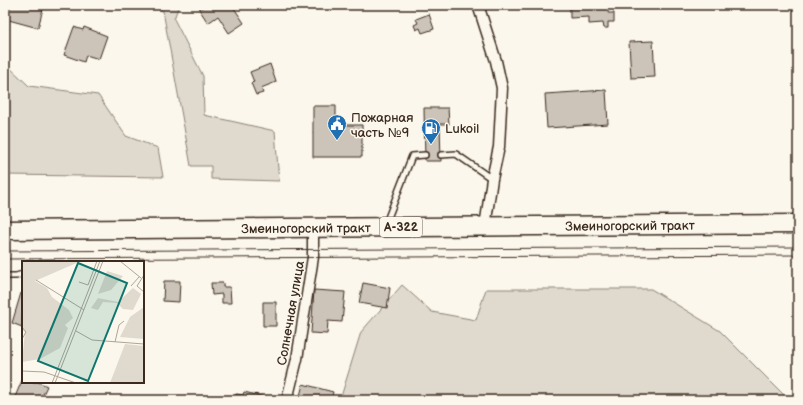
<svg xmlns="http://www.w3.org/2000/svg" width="803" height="405" font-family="'Balsamiq Sans',sans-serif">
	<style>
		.green { fill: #dfd9ce; stroke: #8d8276 }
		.building { fill: #ccc4b9; stroke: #3b2a1e }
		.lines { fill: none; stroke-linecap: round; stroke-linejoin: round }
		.lane-casing { stroke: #3b2a1e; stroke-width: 8 }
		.street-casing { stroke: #3b2a1e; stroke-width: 13 }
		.highway-casing { stroke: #3b2a1e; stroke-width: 21 }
		.lane { stroke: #fbf7ec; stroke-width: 5 }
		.street { stroke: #fbf7ec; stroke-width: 10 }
		.highway { stroke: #fbf7ec; stroke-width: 18 }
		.tram { stroke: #3b2a1e; stroke-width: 1 }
		.labels { text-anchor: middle; stroke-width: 3; stroke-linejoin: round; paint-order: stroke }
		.shield { fill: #fbf7ec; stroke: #75685c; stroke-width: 1 }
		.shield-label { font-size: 12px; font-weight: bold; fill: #3b2a1e }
		.poi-label { font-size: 13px; fill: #3b2a1e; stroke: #fbf7ec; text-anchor: start }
		.street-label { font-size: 13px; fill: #3b2a1e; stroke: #fbf7ec }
		.inset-road { fill: none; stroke: #aea59a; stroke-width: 1 }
		.view { fill: #0f766e; fill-opacity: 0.15; stroke: #0f766e; stroke-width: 2 }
		.inset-edge { fill: none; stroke: #3b2a1e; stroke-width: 2 }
	</style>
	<rect width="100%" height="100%" fill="#fbf7ec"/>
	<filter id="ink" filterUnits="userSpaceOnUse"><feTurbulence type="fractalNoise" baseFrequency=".025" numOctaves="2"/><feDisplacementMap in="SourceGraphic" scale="8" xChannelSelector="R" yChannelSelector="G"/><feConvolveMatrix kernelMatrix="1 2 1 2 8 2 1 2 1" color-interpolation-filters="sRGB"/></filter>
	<g filter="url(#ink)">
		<path class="green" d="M150 5H179L174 19 203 76 204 115 275 131 279 181 211 179V166H191L163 11Z
			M5 63 29 86 98 95 126 136 158 148 163 177 5 175Z
			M402 285 432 312 476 320 486 289H651L720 331 789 400H340L361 332Z"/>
		<path class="building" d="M5 5H44L38 28 5 19Z
			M206 5H232L244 23 229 33 218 16 208 23 199 9Z
			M570 5H608V13H614V22H608V28H604L603 23 589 24V17L570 18Z
			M429 14 434 29 422 33 420 28 416 30 414 25 418 23 416 19Z
			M74 27 83 30 84 27 107 36 99 59 86 55 84 62 64 55Z
			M653 41 655 77 631 78 629 42Z
			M270 64 276 82 261 88 263 93 256 95 251 83 254 82 250 72Z
			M606 90 608 124 547 128 545 94Z
			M313 106H336V125H362V157H313Z
			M424 108H448L449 124H440L441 161H425Z
			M164 281H180L179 302 163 301Z
			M211 283H223V287H230L231 303H222V294L212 295Z
			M363 283 390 288 387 308 359 303Z
			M314 290 345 292 342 322 328 321 327 334 311 333Z
			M21 293 23 294 22 327 12 323Z
			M263 302H276V326H263Z
			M23 378V382H38L47 386 41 399 39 398 38 400H22L15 397Z
			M303 384 333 392 331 400H299Z
			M244 392 265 397V400H235L236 394 243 395Z"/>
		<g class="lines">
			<g class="lane-casing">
				<path id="lane" d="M441 155 456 154 492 179
					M386 223 412 156 425 155
					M5 276H16L23 274"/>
			</g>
			<g class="street-casing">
				<path id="street" d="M478 5 496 61 502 88 499 147 492 179 485 227
					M287 400 297 359 313 257V229"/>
			</g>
			<g class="highway-casing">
				<g id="highway">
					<path id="s1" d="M5 230 798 224"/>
				</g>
			</g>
			<use href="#lane" class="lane"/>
			<use href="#street" class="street"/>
			<use href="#highway" class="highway"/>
			<path class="tram" d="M5 251 798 247
				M5 259 798 255"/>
		</g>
	</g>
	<defs>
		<g id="civic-pin" transform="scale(1)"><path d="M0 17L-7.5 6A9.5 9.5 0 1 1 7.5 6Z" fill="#1f6fb2" stroke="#fbf7ec"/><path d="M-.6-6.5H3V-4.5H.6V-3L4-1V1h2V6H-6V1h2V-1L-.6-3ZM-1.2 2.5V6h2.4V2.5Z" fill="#fff"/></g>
		<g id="fuel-pin" transform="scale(1)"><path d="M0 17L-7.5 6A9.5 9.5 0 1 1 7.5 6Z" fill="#1f6fb2" stroke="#fbf7ec"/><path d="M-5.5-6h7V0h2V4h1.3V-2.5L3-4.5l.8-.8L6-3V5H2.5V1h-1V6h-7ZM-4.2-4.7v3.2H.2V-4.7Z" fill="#fff"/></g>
	</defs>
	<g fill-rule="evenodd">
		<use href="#civic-pin" x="337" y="124"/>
		<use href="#fuel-pin" x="431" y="128"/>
	</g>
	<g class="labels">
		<rect class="shield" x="380" y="217" width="42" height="20" rx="3"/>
		<g class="shield-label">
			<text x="401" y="231">А-322</text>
		</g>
		<g class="poi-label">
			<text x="351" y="122">Пожарная<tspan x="351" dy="15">часть №9</tspan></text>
			<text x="445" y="133">Lukoil</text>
		</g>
		<g class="street-label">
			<text dy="5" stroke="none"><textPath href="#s1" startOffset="625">Змеиногорский тракт</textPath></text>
			<text dy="5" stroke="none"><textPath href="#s1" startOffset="301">Змеиногорский тракт</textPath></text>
			<text transform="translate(290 313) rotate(-80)" y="5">Солнечная улица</text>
		</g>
	</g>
	<g transform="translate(22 261)">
		<rect width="122" height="122" fill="#fbf7ec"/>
		<path d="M0 0H59L13 20 25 27 30 36 47 49 51 57 43 64 46 67 38 87 18 98 0 101 3 71 0 69ZM85 10 101 15 89 29 76 33ZM111 27 119 33 111 49 101 48 95 42 81 41 76 49 69 47 76 37 96 41ZM122 46V78L98 76 108 56ZM103 83 122 85V122H88Z" fill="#dfd9ce"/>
		<path class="inset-road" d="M98 0 119 17M122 14 115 25 122 31M14 19 62 49M57 21 66 24 75 0M109 25 117 16M0 66 4 71 0 78M54 70 70 79 122 83M93 81 97 64 102 60M0 110 22 111 54 122M30 122 78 0M33 122 81 0"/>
		<path class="view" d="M56 2 105 22 66 120 16 100Z"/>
		<rect width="122" height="122" class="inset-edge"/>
	</g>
	<rect width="803" height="405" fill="none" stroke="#fbf7ec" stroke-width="20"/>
	<rect x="10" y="10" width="783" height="385" fill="none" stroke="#3b2a1e" stroke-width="1.5" filter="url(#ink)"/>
</svg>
